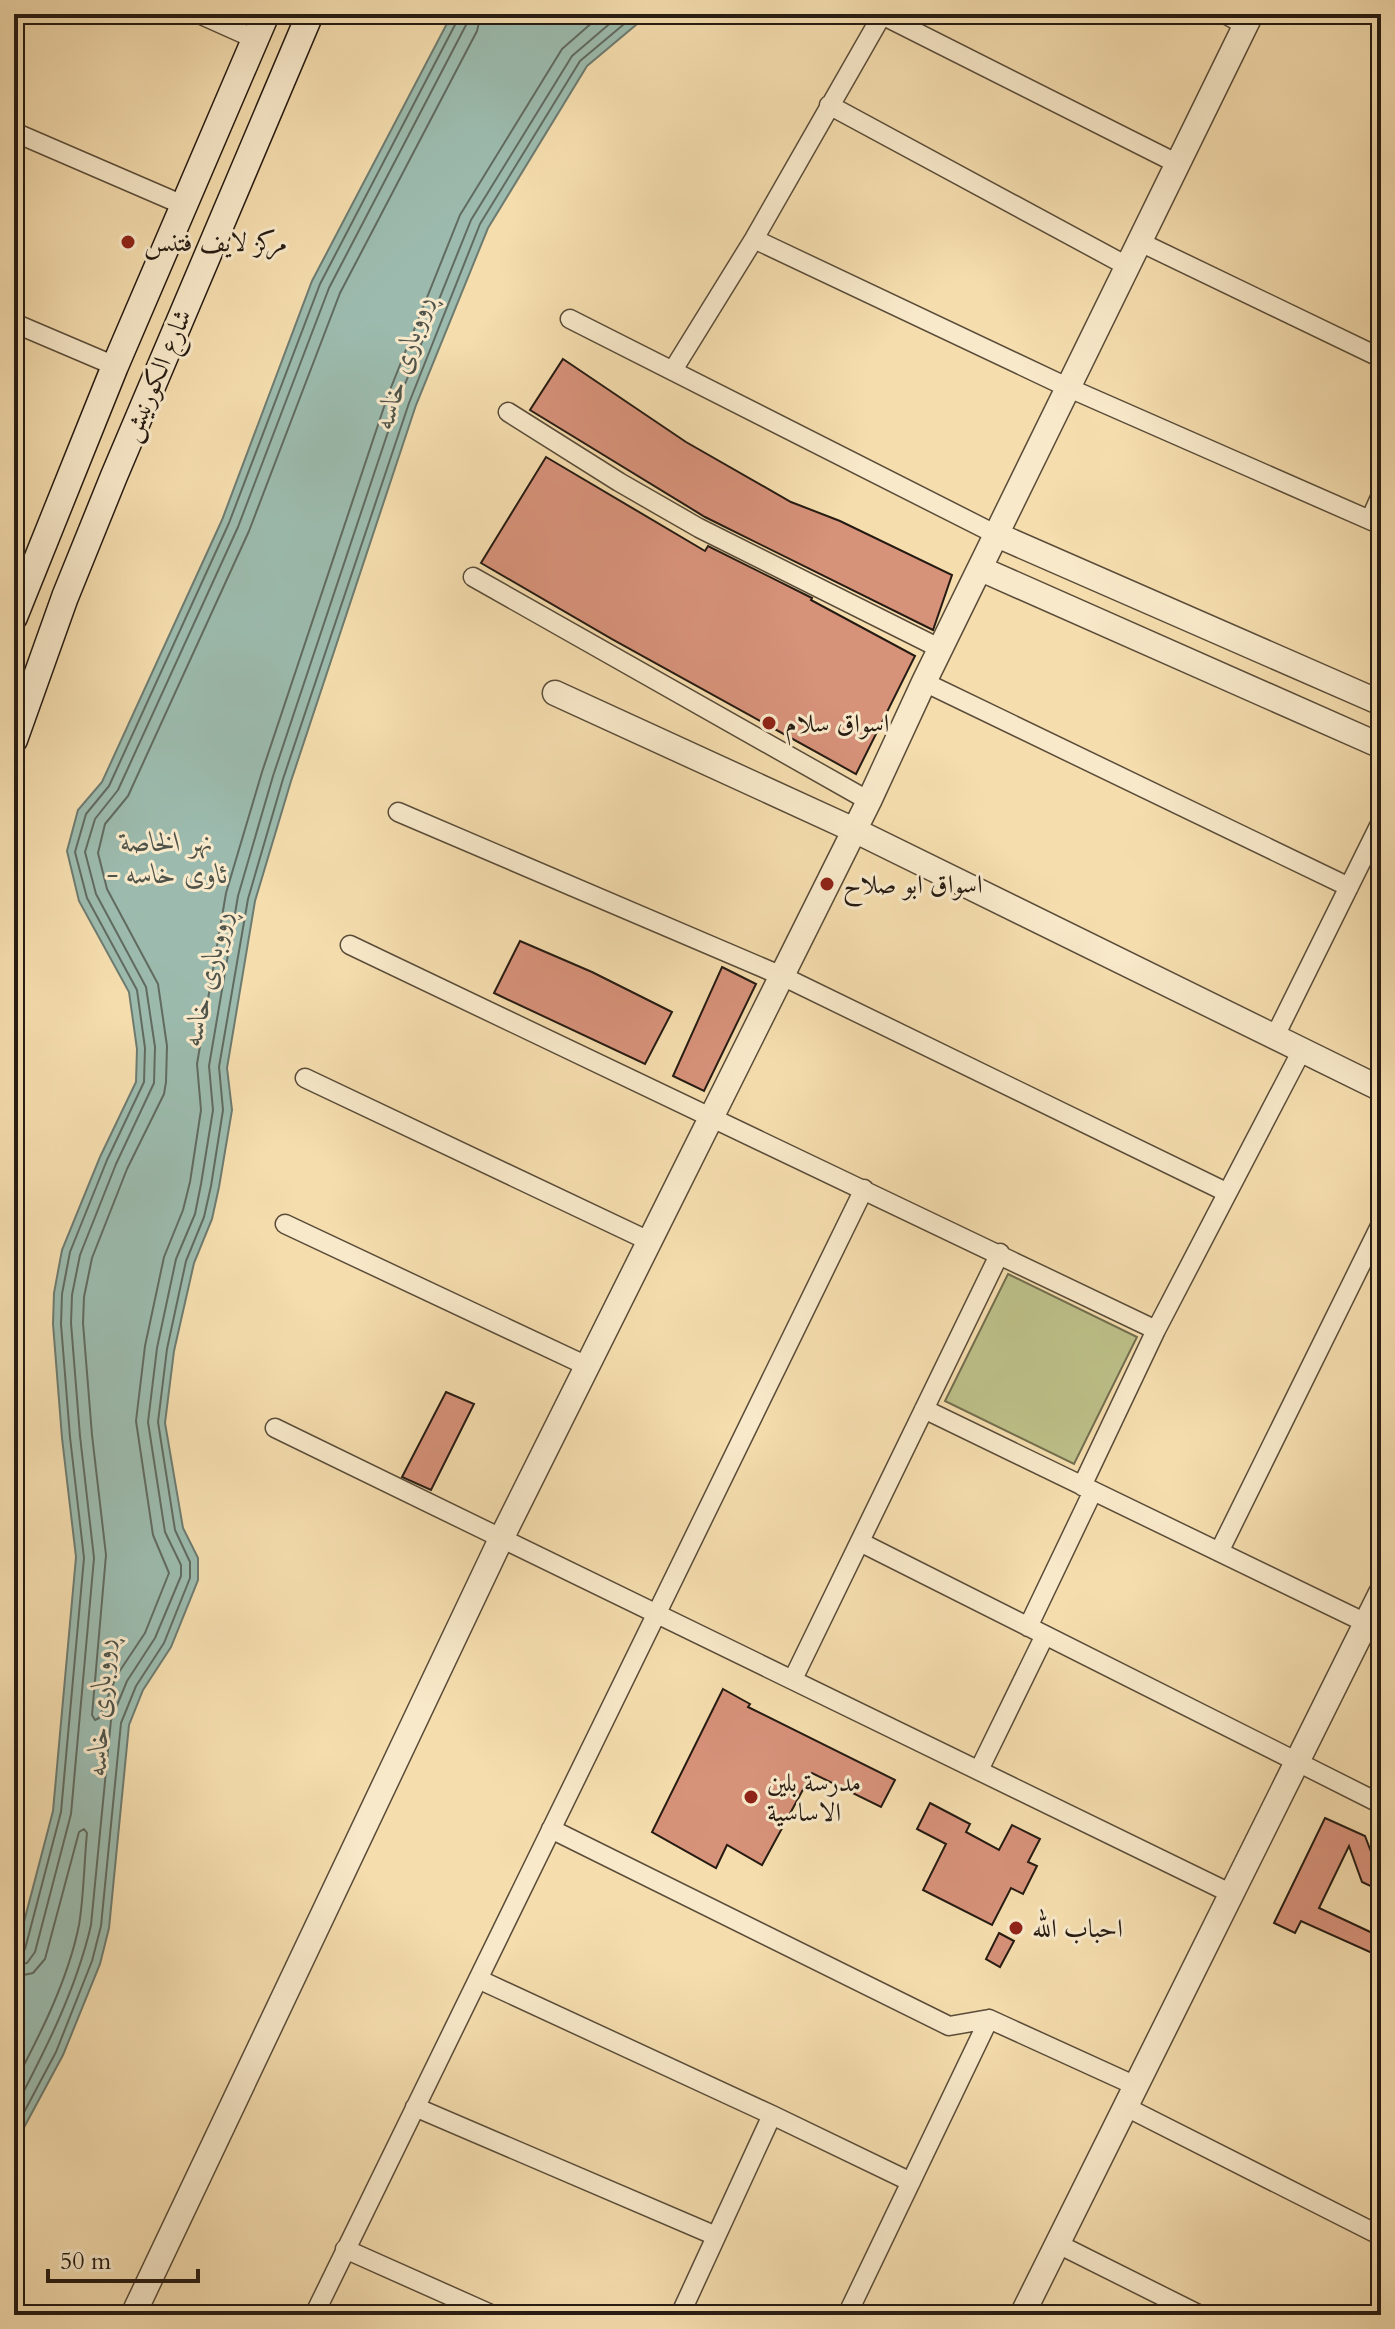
<svg xmlns="http://www.w3.org/2000/svg" width="1395" height="2329" font-family="Cardo,Amiri,serif">
	<style>
		.green { fill: #bdc089; stroke: #726e4e; stroke-width: 2 }
		.water { fill: #9cbbae; stroke: #6d7b70; stroke-width: 2 }
		.lines { fill: none; stroke-linecap: round; stroke-linejoin: round }
		.shore { stroke: #616b60; stroke-width: 2 }
		.building { fill: #d7927a; stroke: #261b12; stroke-width: 2 }
		.minor-casing { stroke: #5a4c39; stroke-width: 21 }
		.tertiary-casing { stroke: #5a4c39; stroke-width: 27 }
		.secondary-casing { stroke: #261b12; stroke-width: 29 }
		.minor { stroke: #f8e9ca; stroke-width: 18 }
		.tertiary { stroke: #f8e9ca; stroke-width: 24 }
		.secondary { stroke: #f8e9ca; stroke-width: 26 }
		.poi-dot { fill: #8f2418; stroke: #f8e9ca; stroke-width: 3 }
		.labels { text-anchor: middle; stroke-width: 6; stroke-linejoin: round; paint-order: stroke }
		.poi-label { font-size: 26px; fill: #261b12; stroke: #f8e9ca; text-anchor: start }
		.street-label { font-size: 26px; fill: #261b12; stroke: #f8e9ca }
		.water-label { font-size: 28px; font-style: italic; fill: #4f5349; stroke: #f8e9ca }
	</style>
	<rect width="100%" height="100%" fill="#f5ddae"/>
	<filter id="stains"><feTurbulence type="fractalNoise" baseFrequency=".0025" numOctaves="4"/><feColorMatrix values="0 0 0 0 .2 0 0 0 0 .09 0 0 0 0 .02 0 0 0 .5 -.17"/></filter>
	<radialGradient id="worn" r=".72"><stop offset=".6" stop-color="#630" stop-opacity="0"/><stop offset="1" stop-color="#630" stop-opacity=".3"/></radialGradient>
	<path class="green" d="M1008 1274 1137 1337 1074 1464 945 1401Z"/>
	<path class="water" d="M452 14H649L587 66 488 228 416 405 291 781 255 901 227 1068 232 1110 219 1187 212 1219 194 1263 174 1351 165 1423 183 1528 198 1558V1580L171 1647 143 1690 129 1725 109 1928 100 1964 63 2055 14 2146V1960L53 1811 76 1557 62 1438 53 1324 54 1293 62 1250 100 1157 136 1082 137 1049 129 992 79 901 67 851 78 810 102 782 222 520 312 281Z"/>
	<g class="lines">
		<path class="shore" d="M481 14 477 31 340 293 249 531 128 796 105 824 98 853 107 889 158 984 167 1046 166 1082 164 1094 127 1169 92 1258 84 1297 83 1323 92 1435 106 1555 92 1715 95 1720 99 1718 117 1675 145 1633 169 1573 153 1535 136 1421 145 1346 164 1257 183 1210 190 1182 201 1110 197 1064 226 893 262 772 388 395 460 215 562 49 602 14
			M14 1955 21 1954 25 1949 61 1812 84 1558 70 1437 61 1324 62 1294 70 1252 107 1160 144 1082 145 1048 137 990 87 898 75 852 86 814 109 786 229 523 320 284 457 21 458 14
			M14 1965 27 1963 35 1952 71 1814 94 1558 80 1436 71 1323 72 1295 80 1255 116 1164 154 1083 155 1047 146 987 96 894 85 852 95 819 118 790 238 527 329 288 466 25 469 14
			M14 1977 33 1973 45 1959 79 1832 84 1829 87 1833C84 1863 84 1895 79 1925 68 1980 40 2035 14 2084
			M14 2110C45 2051 76 1990 91 1925L111 1720 127 1681 155 1638 181 1576V1565L165 1532 148 1422 157 1348 176 1259 195 1214 201 1184 213 1110 209 1066 238 896 273 776 399 399 471 220 572 56 621 14
			M14 2131 56 2052 92 1961 101 1926 121 1723 136 1686 164 1643 190 1578V1562L175 1530 158 1422 167 1349 186 1261 204 1217 211 1186 223 1110 219 1067 248 899 283 779 409 403 480 224 580 61 636 14"/>
	</g>
	<path class="building" d="M563 359 686 442 791 502 840 521 952 575 933 630 705 517 530 410Z
		M546 457 705 551 708 546 812 598 811 600 915 656 856 774 612 639 481 563Z
		M520 941 592 972 672 1012 645 1064 494 993Z
		M722 967 756 984 704 1091 673 1076Z
		M446 1392 474 1404 431 1490 402 1477Z
		M723 1689 750 1704 748 1707 895 1780 881 1807 812 1773 762 1865 727 1845 716 1868 652 1832Z
		M930 1803 970 1824 966 1832 999 1850 1012 1825 1040 1839 1028 1862 1037 1866 1023 1894 1011 1888 992 1925 923 1890 946 1844 917 1829Z
		M1325 1818 1365 1836 1378 1870 1381 1872V1891L1362 1882 1349 1846 1319 1908 1381 1937V1957L1301 1921 1295 1933 1274 1923Z
		M999 1933 1014 1941 1000 1967 986 1959Z"/>
	<g class="lines">
		<g class="minor-casing">
			<path id="minor" d="M199 14 255 39
				M1225 14 1245 25
				M829 105 1127 266
				M14 132 183 205
				M754 239 1069 388 1381 525
				M1140 242 1381 358
				M570 319 997 535
				M14 323 115 366
				M673 370 754 239 882 15 1178 164
				M508 412 619 482 699 528 941 649
				M1370 520 1381 495
				M473 577 869 801
				M924 682 1349 887
				M398 812 782 976 1226 1192
				M350 945 1156 1330
				M1274 1038 1381 822
				M305 1078 649 1241
				M285 1224 587 1366
				M924 1409 1366 1623
				M275 1428 1232 1894
				M1082 1486 1156 1330 1302 1050
				M860 1542 1381 1804
				M1219 1552 1381 1224
				M1028 1627 1093 1491
				M793 1679 1000 1253
				M979 1770 1045 1635
				M551 1829 949 2026 989 2019 1136 2086
				M478 1979 772 2115 911 2182
				M415 2107 716 2236
				M1126 2107 1381 2236
				M1058 2244 1200 2315
				M345 2249 493 2315
				M314 2315 864 1189
				M680 2315 772 2115
				M847 2315 989 2019"/>
		</g>
		<g class="tertiary-casing">
			<path id="tertiary" d="M997 535 1381 703
				M981 569 1381 746
				M555 693 854 830 1381 1089
				M133 2315 501 1539 869 801 924 682 1251 14
				M1022 2315 1381 1593"/>
		</g>
		<g class="secondary-casing">
			<path id="secondary" d="M14 617 115 366 266 14
				M14 740 65 597 114 476 310 14"/>
		</g>
		<use href="#minor" class="minor"/>
		<use href="#tertiary" class="tertiary"/>
		<use href="#secondary" class="secondary"/>
	</g>
	<g class="poi-dot">
		<circle cx="128" cy="242" r="8"/>
		<circle cx="769" cy="723" r="8"/>
		<circle cx="827" cy="884" r="8"/>
		<circle cx="751" cy="1797" r="8"/>
		<circle cx="1016" cy="1928" r="8"/>
	</g>
	<g class="labels">
		<g class="poi-label">
			<text x="144" y="251">مركز لايف فتنس</text>
			<text x="785" y="732">اسواق سلام</text>
			<text x="843" y="893">اسواق ابو صلاح</text>
			<text x="767" y="1791">مدرسة بلين<tspan x="767" dy="30">الاساسية</tspan></text>
			<text x="1032" y="1937">احباب الله</text>
		</g>
		<g class="street-label">
			<text transform="translate(156 375) rotate(-67)" y="9">شارع الكورنيش</text>
		</g>
		<g class="water-label">
			<text transform="translate(402 362) rotate(-73)" y="10">ڕووباری خاسە</text>
			<text x="167" y="851">نهر الخاصة<tspan x="167" dy="32">- ئاوی خاسە</tspan></text>
			<text transform="translate(206 978) rotate(-77)" y="10">ڕووباری خاسە</text>
			<text transform="translate(99 1707) rotate(-87)" y="10">ڕووباری خاسە</text>
		</g>
	</g>
	<rect width="1395" height="2329" fill="none" stroke="#f5ddae" stroke-width="48"/>
	<rect x="16" y="16" width="1363" height="2297" fill="none" stroke="#261b12" stroke-width="4"/>
	<rect x="24" y="24" width="1347" height="2281" fill="none" stroke="#261b12" stroke-width="2"/>
	<path d="M48 2269v12h150v-12" fill="none" stroke="#261b12" stroke-width="4"/>
	<text x="60" y="2269" font-size="24" fill="#261b12" stroke="#f8e9ca" stroke-width="6" paint-order="stroke">50 m</text>
	<rect width="100%" height="100%" filter="url(#stains)"/>
	<rect width="100%" height="100%" fill="url(#worn)"/>
</svg>
